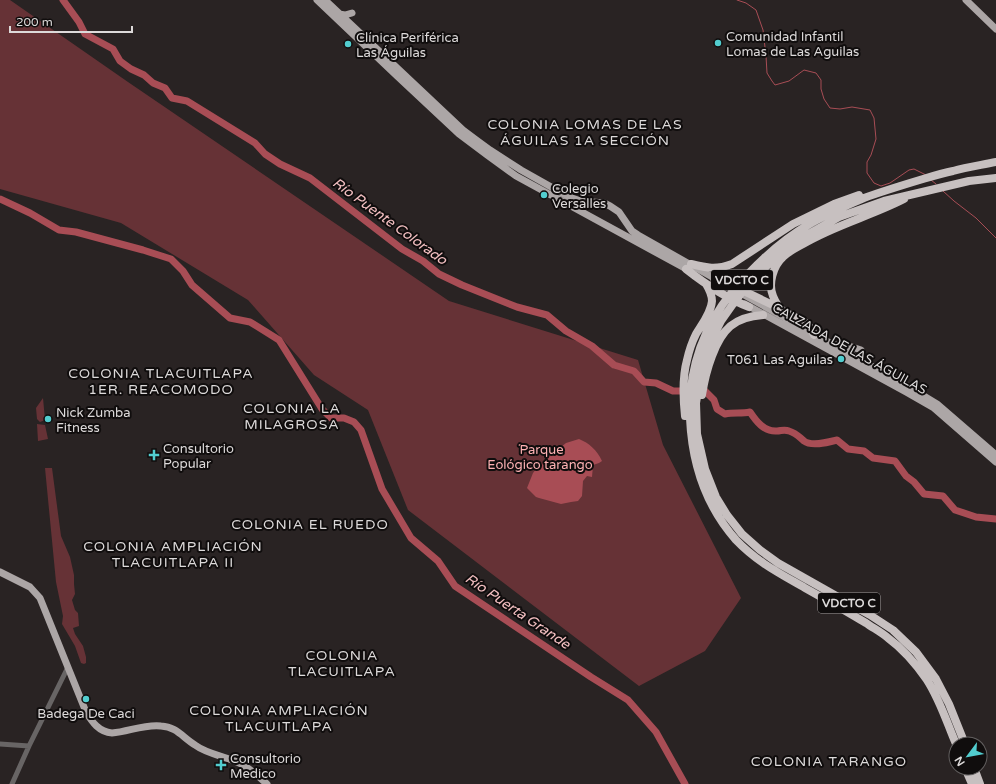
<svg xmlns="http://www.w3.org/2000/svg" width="996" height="784" font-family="'Varela Round',sans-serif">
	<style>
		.green { fill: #663236 }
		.water { fill: #a84d55 }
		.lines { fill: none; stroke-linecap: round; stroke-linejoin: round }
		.stream { stroke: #a84d55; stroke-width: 1 }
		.river { stroke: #a84d55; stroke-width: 7 }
		.minor { stroke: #686565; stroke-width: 5 }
		.major { stroke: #aca6a6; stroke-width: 7 }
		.highway { stroke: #c7c0c0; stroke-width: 8 }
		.poi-dot { fill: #52cdcf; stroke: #100d0d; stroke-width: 1.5 }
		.labels { text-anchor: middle; stroke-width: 4; stroke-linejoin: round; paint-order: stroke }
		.shield { fill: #100d0d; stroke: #a09c9c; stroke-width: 1 }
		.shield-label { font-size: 12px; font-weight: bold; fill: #dddada }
		.poi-label { font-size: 13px; fill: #dddada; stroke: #100d0d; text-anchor: start }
		.street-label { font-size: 13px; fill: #dddada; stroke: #100d0d }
		.park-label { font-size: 13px; fill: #fdb1b3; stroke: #100d0d }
		.neighbourhood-label { font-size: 14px; letter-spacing: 1px; fill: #dddada; stroke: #100d0d }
		.water-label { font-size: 14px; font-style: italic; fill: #f4c0c2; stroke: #100d0d }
	</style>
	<rect width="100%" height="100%" fill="#292323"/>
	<path class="green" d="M0 0H10L128 82 449 301 638 360 663 445 741 598 705 651 639 686 408 510 368 410 314 375 248 300 121 223 0 189Z
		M43 398 45 420 40 422 37 419 36 408Z
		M37 424 45 425 48 439 38 441Z
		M45 468H52L61 536 70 557 74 575V584L75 594 72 600 75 610 78 613 79 626 73 628 75 634 83 646 86 657V663L84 664 81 663 75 646 62 624 63 616 56 582Z"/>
	<path class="water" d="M579 439C589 443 597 450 602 461L599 463 593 465 592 477 587 476 583 481 582 496 578 501 571 502 561 504 539 498 536 497 527 488 533 473 540 464 566 443Z"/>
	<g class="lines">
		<path class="stream" d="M737 0 746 3 756 10 763 30 766 56 767 73 772 81 775 85 789 81 804 70 816 73 821 80V89L824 99 830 108 840 109 852 107 870 110 874 118 876 139 871 155 867 162V173L874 183 881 186 890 183 909 170 914 169 926 175
			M931 180 936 184
			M943 191 954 201 976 218 996 238"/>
		<path class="river" d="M63 0 79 22 85 34 113 49 120 61 131 69 144 75 153 83 165 88 172 98 187 101 255 143 265 154 280 164 310 178 402 249 423 261 439 274 462 285 517 307 547 315 566 331 592 346 614 365 634 371 644 382 656 383 673 391H684L688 393
			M0 199 30 213 59 230 76 232 143 250 171 259 183 271 192 285 230 318 250 322 279 340 322 409 331 418H344L354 422 361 430 382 489 411 538 438 561 455 586 591 677 628 700 656 732 685 784
			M700 390 703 389 714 400 717 409 725 414C734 412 741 414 750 412 756 421 764 432 777 431 781 431 784 429 789 431 796 433 798 436 804 441 812 447 829 442 837 440L848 449 864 451 873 458 895 461 906 476 914 482 924 494 943 496 955 510 976 517 996 519"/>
		<path class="minor" d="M0 744 29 746
			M12 784 29 746 68 667"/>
		<path class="major" d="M317 0 397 76 459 134 487 155 516 176 690 271
			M325 0 463 130 475 139 490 150 521 170 569 197 581 201 604 203 610 206 619 212 632 231 638 235 721 282
			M966 0 996 29
			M339 14 345 15 352 13
			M737 291 909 387 937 404 996 455
			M745 304 906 392 934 408 996 462
			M835 345 852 347 861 350
			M0 572 30 587 40 598 86 712C92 722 99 732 112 733 128 732 144 724 161 726 177 727 182 737 195 745 207 754 224 756 237 762 249 767 258 776 267 784"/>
		<path class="highway" d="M691 264C707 268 716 270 732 264L793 224 834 204 859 195
			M686 269C705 284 726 298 749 307
			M716 280 725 282 779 308
			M814 335C808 318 793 319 781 309 778 306 775 301 773 296 768 284 773 266 783 257 789 251 796 248 803 244 835 225 871 216 904 199
			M702 395C704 382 707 369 712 356 722 329 734 317 763 315
			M685 416C683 397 682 378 687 360 689 351 692 342 696 334 702 324 711 313 712 301 712 294 709 289 706 284
			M956 744C947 723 940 700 927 680 916 664 903 649 888 638 881 632 873 628 866 623 846 611 825 599 805 588 779 573 757 562 736 540 706 506 692 463 690 418 688 370 702 329 732 292 754 266 779 242 808 225 826 214 845 206 864 198 883 191 903 185 923 179 933 176 943 173 953 171 967 167 982 165 996 162
			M965 744 949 704 936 679 916 652 893 630 870 615 778 563 760 550 742 534 727 515 716 497 705 469 697 434 696 403 702 366 711 341 721 321 733 304 748 284 776 257 798 240 839 217 884 201 969 181 996 178
			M965 768 972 784
			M974 768 980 784"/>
	</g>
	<g class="poi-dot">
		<circle cx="718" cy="43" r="4"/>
		<circle cx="348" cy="44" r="4"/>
		<circle cx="544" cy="195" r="4"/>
		<circle cx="841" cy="359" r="4"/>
		<circle cx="48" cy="419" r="4"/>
		<path d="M152 449h4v4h4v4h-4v4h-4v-4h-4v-4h4z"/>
		<circle cx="86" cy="699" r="4"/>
		<path d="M219 759h4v4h4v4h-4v4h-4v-4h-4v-4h4z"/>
	</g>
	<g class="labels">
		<g class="shield">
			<rect x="711" y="270" width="62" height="20" rx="3"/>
			<rect x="818" y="593" width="62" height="20" rx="3"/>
		</g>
		<g class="shield-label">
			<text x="742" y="284">VDCTO C</text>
			<text x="849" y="607">VDCTO C</text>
		</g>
		<g class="poi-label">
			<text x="726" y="41">Comunidad Infantil<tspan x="726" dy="15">Lomas de Las Aguilas</tspan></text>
			<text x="356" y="42">Clínica Periférica<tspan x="356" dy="15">Las Águilas</tspan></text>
			<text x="552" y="193">Colegio<tspan x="552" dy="15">Versalles</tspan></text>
			<text x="833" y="364" text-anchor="end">T061 Las Aguilas</text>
			<text x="56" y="417">Nick Zumba<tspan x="56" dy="15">Fitness</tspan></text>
			<text x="163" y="453">Consultorio<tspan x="163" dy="15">Popular</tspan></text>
			<text x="86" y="718" text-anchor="middle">Badega De Caci</text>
			<text x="230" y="763">Consultorio<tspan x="230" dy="15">Medico</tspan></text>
		</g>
		<g class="street-label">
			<text transform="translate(850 348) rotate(29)" y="5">CALZADA DE LAS ÁGUILAS</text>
		</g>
		<g class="park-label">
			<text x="540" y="454">´Parque<tspan x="540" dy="15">Eológico tarango</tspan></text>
		</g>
		<g class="neighbourhood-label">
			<text x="585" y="129">COLONIA LOMAS DE LAS<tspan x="585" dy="16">ÁGUILAS 1A SECCIÓN</tspan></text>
			<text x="161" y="378">COLONIA TLACUITLAPA<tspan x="161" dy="16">1ER. REACOMODO</tspan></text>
			<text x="292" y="413">COLONIA LA<tspan x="292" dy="16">MILAGROSA</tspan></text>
			<text x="310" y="529">COLONIA EL RUEDO</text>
			<text x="173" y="551">COLONIA AMPLIACIÓN<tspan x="173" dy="16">TLACUITLAPA II</tspan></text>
			<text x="342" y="660">COLONIA<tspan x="342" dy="16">TLACUITLAPA</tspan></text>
			<text x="279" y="715">COLONIA AMPLIACIÓN<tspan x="279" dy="16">TLACUITLAPA</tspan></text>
			<text x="829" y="766">COLONIA TARANGO</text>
		</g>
		<g class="water-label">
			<text transform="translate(390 221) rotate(36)" y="5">Río Puente Colorado</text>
			<text transform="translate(518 611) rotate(34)" y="5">Río Puerta Grande</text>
		</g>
	</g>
	<g transform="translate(968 756) rotate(238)"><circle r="19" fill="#100d0d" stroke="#625f5f"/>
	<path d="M0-3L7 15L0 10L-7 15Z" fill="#52cdcf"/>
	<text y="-6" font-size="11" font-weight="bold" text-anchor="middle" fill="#dddada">N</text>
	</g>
	<path d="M10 26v6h122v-6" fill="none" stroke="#dddada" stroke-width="2"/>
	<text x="16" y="26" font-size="12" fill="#dddada" stroke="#100d0d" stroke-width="3" paint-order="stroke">200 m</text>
</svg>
